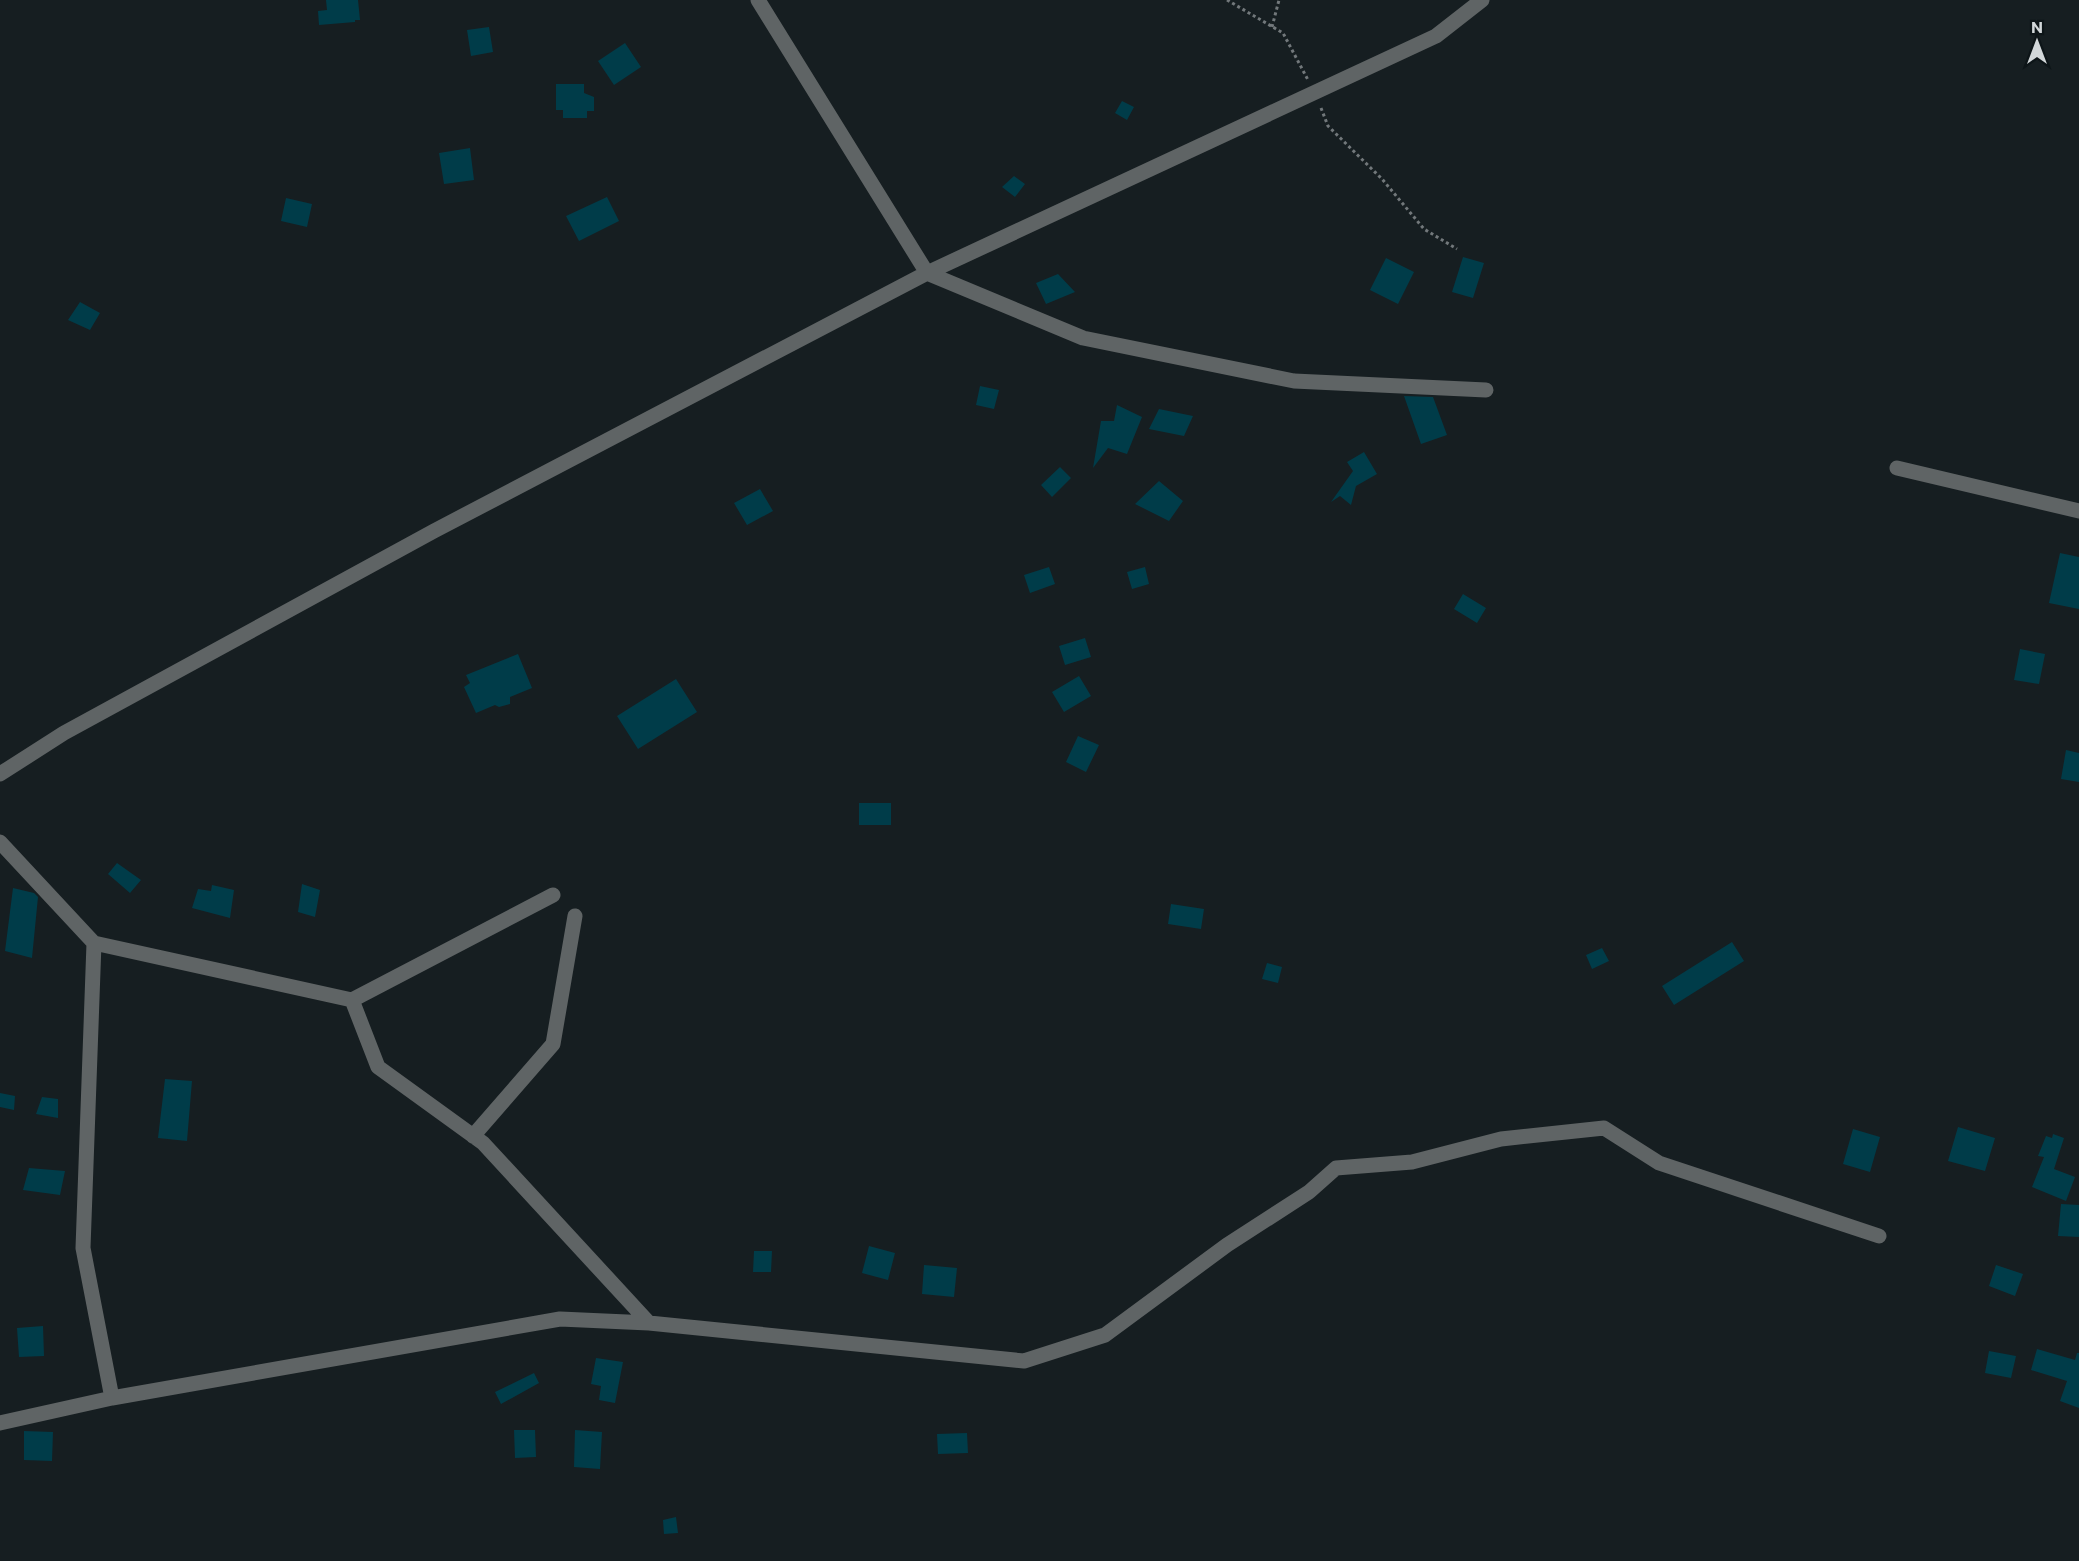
<svg xmlns="http://www.w3.org/2000/svg" width="2079" height="1561" font-family="Commissioner,sans-serif">
	<style>
		.building { fill: #003c49 }
		.lines { fill: none; stroke-linecap: round; stroke-linejoin: round }
		.path { stroke: #72787b; stroke-width: 3; stroke-dasharray: 3 3; stroke-linecap: butt }
		.minor { stroke: #5f6465; stroke-width: 15 }
	</style>
	<rect width="100%" height="100%" fill="#161e21"/>
	<path class="building" d="M326 0H358L360 20H355V22L319 25 318 11 327 10Z
		M489 27 493 52 471 56 467 30Z
		M625 43 641 67 614 85 598 61Z
		M556 84H584V93L594 97V111H587V118H563V110H556Z
		M1122 101 1134 107 1127 120 1115 113Z
		M470 148 474 180 444 184 439 153Z
		M1014 176 1025 184 1015 197 1002 187Z
		M607 197 619 221 579 241 566 216Z
		M286 198 312 204 307 227 281 221Z
		M1463 257 1484 263 1473 298 1452 292Z
		M1386 258 1414 272 1398 304 1370 290Z
		M1058 274 1075 292 1046 304 1036 283Z
		M80 302 100 313 90 330 68 320Z
		M980 386 999 390 994 409 976 405Z
		M1404 396 1433 397 1447 435 1421 444Z
		M1117 405 1142 417 1127 454 1108 448 1093 468 1101 421H1114Z
		M1159 409 1193 416 1184 436 1149 429Z
		M1364 452 1377 474 1356 486 1351 505 1340 496 1331 502 1353 471 1347 462Z
		M1060 467 1071 478 1052 497 1041 485Z
		M1159 481 1183 501 1169 521 1135 504Z
		M760 489 773 511 747 525 734 503Z
		M2060 553 2079 557V609L2049 603Z
		M1049 567 1055 584 1030 593 1024 575Z
		M1145 567 1149 584 1132 589 1127 572Z
		M1463 594 1486 608 1477 623 1454 609Z
		M1085 638 1091 657 1065 665 1059 646Z
		M2020 649 2045 654 2039 684 2014 680Z
		M518 654 532 688 510 697V704L499 707 495 705 476 713 464 687 470 683 466 675Z
		M1079 676 1091 696 1064 712 1052 692Z
		M676 679 697 712 638 749 617 716Z
		M1078 736 1099 745 1086 772 1066 762Z
		M2066 750 2079 753V782L2061 779Z
		M859 803H891V825H859Z
		M117 863 141 880 130 893 108 874Z
		M302 884 320 890 315 917 298 912Z
		M212 885 234 890 230 918 192 908 198 889 211 891Z
		M13 888 34 893 38 897 32 958 5 951Z
		M1171 904 1204 909 1201 929 1168 924Z
		M1732 942 1744 961 1674 1005 1662 986Z
		M1602 948 1609 961 1592 969 1586 955Z
		M1267 963 1282 967 1278 983 1262 979Z
		M165 1079 192 1081 187 1141 158 1138Z
		M0 1093 15 1096 14 1110 0 1107Z
		M42 1097 58 1099V1118L36 1114Z
		M1958 1127 1995 1138 1985 1171 1948 1161Z
		M1853 1129 1880 1137 1870 1172 1843 1164Z
		M2053 1134 2064 1138 2054 1169 2075 1177 2066 1201 2032 1187 2044 1157 2038 1156 2046 1136 2052 1138Z
		M29 1168 65 1171 60 1195 23 1190Z
		M2061 1204 2079 1205V1237L2058 1236Z
		M869 1246 895 1253 888 1280 862 1273Z
		M754 1251H772L771 1272H753Z
		M924 1265 957 1268 954 1297 922 1294Z
		M1996 1265 2023 1274 2015 1296 1989 1286Z
		M43 1326 44 1356 19 1357 17 1328Z
		M2037 1349 2075 1360 2077 1353H2079V1408L2060 1401 2067 1381 2031 1370Z
		M1989 1351 2016 1356 2011 1378 1985 1373Z
		M596 1358 623 1362 615 1403 599 1400 601 1386 591 1384Z
		M534 1373 539 1383 501 1404 495 1392Z
		M514 1430H535L536 1457 515 1458Z
		M575 1430 602 1432 600 1469 574 1467Z
		M24 1431 53 1432 52 1461 24 1460Z
		M967 1433 968 1453 938 1454 937 1434Z
		M676 1517 678 1533 664 1534 663 1520Z"/>
	<g class="lines">
		<path class="path" d="M1227 0 1283 33 1308 80
			M1272 27 1279 0
			M1321 108 1328 126 1382 179 1424 229 1457 249"/>
		<path class="minor" d="M758 0 927 273 1083 338 1294 381 1486 390
			M1897 468 2079 511
			M0 774 64 733 434 531 927 273 1436 36 1482 0
			M0 842 94 943 352 1000 553 895
			M94 943 83 1248 112 1398
			M352 1000 378 1067 483 1143 649 1323
			M473 1136 553 1044 575 916
			M0 1423 112 1398 560 1319 649 1323 1024 1361 1105 1335 1227 1245 1309 1192 1336 1168 1412 1162 1501 1139 1604 1128 1659 1163 1879 1236"/>
	</g>
	<g transform="translate(2037 42)" stroke="#0d1518" stroke-width="4.5" paint-order="stroke">
	<path d="M0-4.5L10 22L0 15L-10 22Z" fill="#d2d7d9"/>
	<text y="-9" font-size="16" font-weight="bold" text-anchor="middle" fill="#d2d7d9">N</text>
	</g>
</svg>
